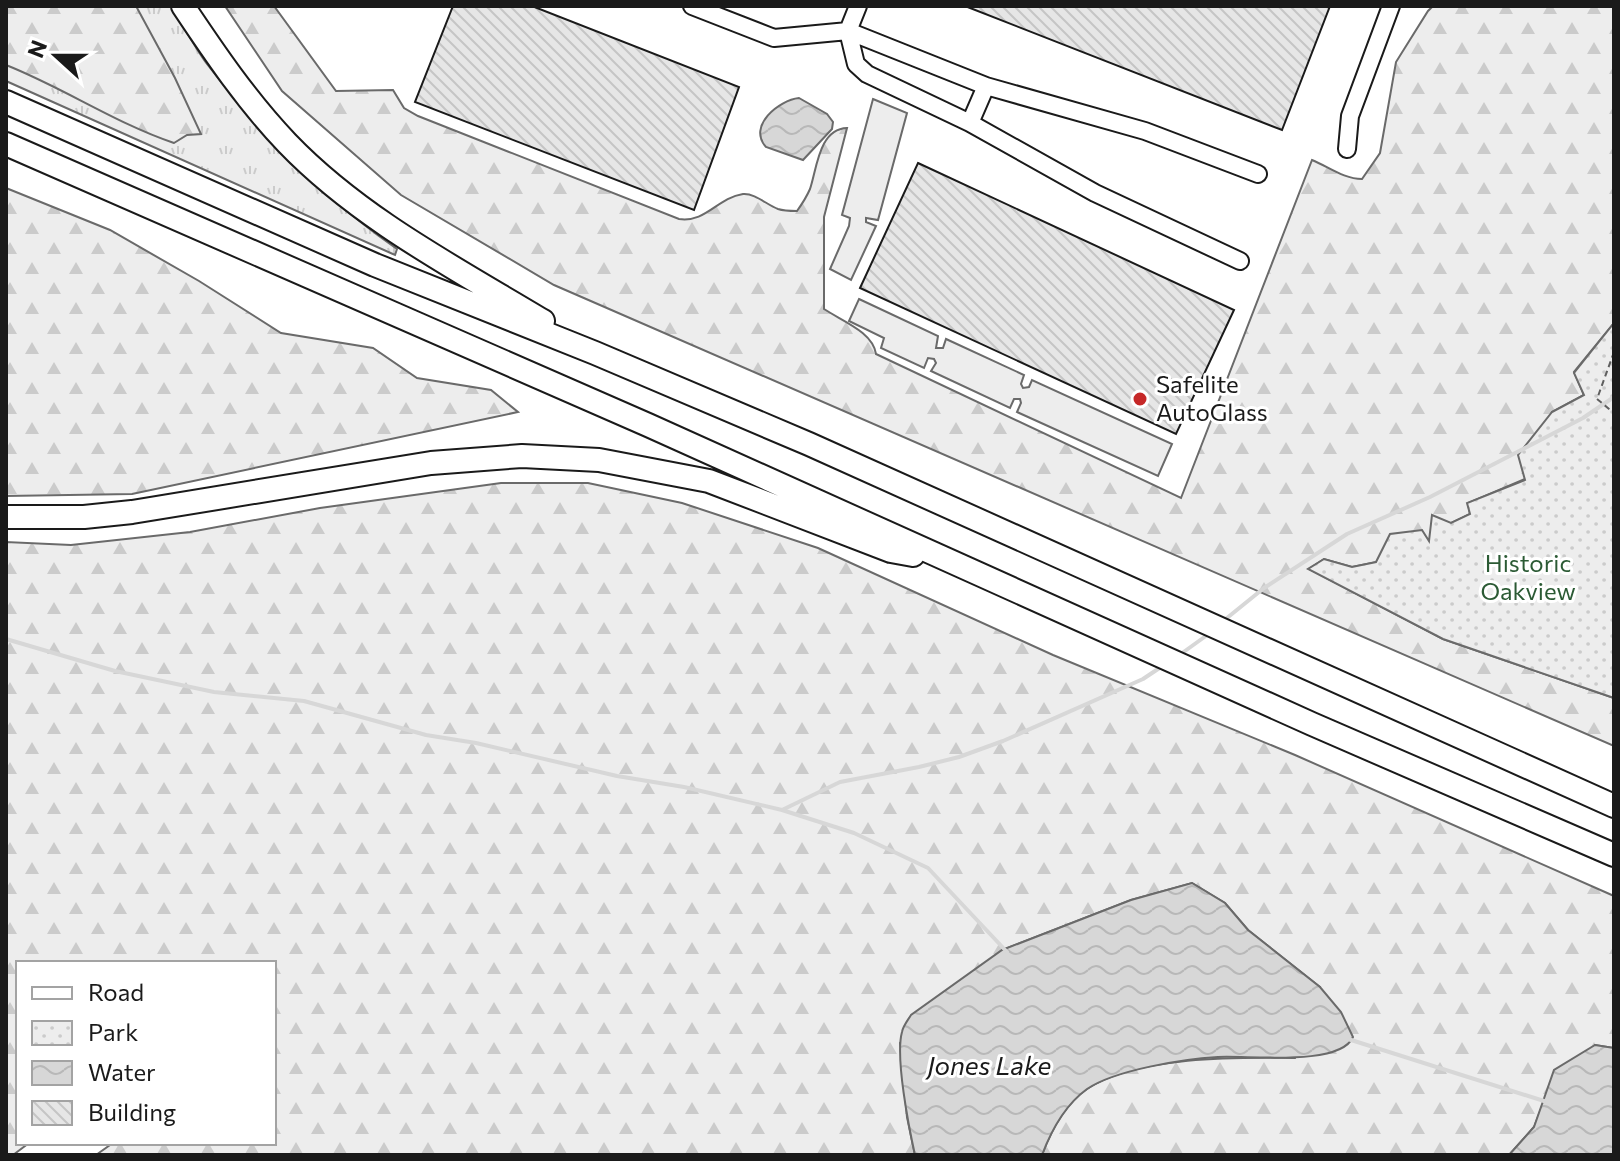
<svg xmlns="http://www.w3.org/2000/svg" width="1620" height="1161" font-family="Commissioner,sans-serif">
	<style>
		.grass { fill: url(#grass-tufts); stroke: #6a6a6a; stroke-width: 2 }
		.forest { fill: url(#forest-firs); stroke: #6a6a6a; stroke-width: 2 }
		.park { fill: url(#park-dots); stroke: #6a6a6a; stroke-width: 2 }
		.pitch { fill: #ededed; stroke: #6a6a6a; stroke-width: 2 }
		.water { fill: url(#water-waves); stroke: #6a6a6a; stroke-width: 2 }
		.lines { fill: none; stroke-linecap: round; stroke-linejoin: round }
		.stream { stroke: #d7d7d7; stroke-width: 4 }
		.building { fill: url(#building-back-hatch); stroke: #1a1a1a; stroke-width: 2 }
		.minor-casing { stroke: #1a1a1a; stroke-width: 20 }
		.highway-casing { stroke: #1a1a1a; stroke-width: 26 }
		.path { stroke: #5f5f5f; stroke-width: 2; stroke-dasharray: 6 4; stroke-linecap: butt }
		.minor { stroke: #fff; stroke-width: 16 }
		.highway { stroke: #fff; stroke-width: 22 }
		.poi-dot { fill: #c62828; stroke: #fff; stroke-width: 3 }
		.labels { text-anchor: middle; stroke-width: 6; stroke-linejoin: round; paint-order: stroke }
		.poi-label { font-size: 24px; fill: #1a1a1a; stroke: #fff; text-anchor: start }
		.park-label { font-size: 24px; fill: #2b5a34; stroke: #fff }
		.water-label { font-size: 26px; font-style: italic; fill: #1a1a1a; stroke: #fff }
	</style>
	<defs>
		<pattern id="grass-tufts" width="24" height="20" patternUnits="userSpaceOnUse" patternTransform="scale(2)"><rect width="24" height="20" fill="#ededed"/><path d="M3 7l-1-3M5 7V3M7 7l1-3M15 17l-1-3M17 17v-4M19 17l1-3" fill="none" stroke="#cbcbcb"/></pattern>
		<pattern id="forest-firs" width="22" height="20" patternUnits="userSpaceOnUse" patternTransform="scale(2)"><rect width="22" height="20" fill="#ededed"/><path d="M5 1l3.5 6h-7zM16 11l3.5 6h-7z" fill="#cbcbcb"/></pattern>
		<pattern id="park-dots" width="8" height="8" patternUnits="userSpaceOnUse" patternTransform="scale(2)"><rect width="8" height="8" fill="#ededed"/><path d="M2 2h.1M6 6h.1" fill="none" stroke="#cbcbcb" stroke-width="1.8" stroke-linecap="round"/></pattern>
		<pattern id="water-waves" width="16" height="10" patternUnits="userSpaceOnUse" patternTransform="scale(2)"><rect width="16" height="10" fill="#d7d7d7"/><path d="M0 5q4-4 8 0t8 0" fill="none" stroke="#b8b8b8"/></pattern>
		<pattern id="building-back-hatch" width="6" height="6" patternUnits="userSpaceOnUse" patternTransform="scale(2)"><rect width="6" height="6" fill="#e6e6e6"/><path d="M-1 5l2 2M0 0l6 6M5-1l2 2" fill="none" stroke="#c5c5c5"/></pattern>
	</defs>
	<rect width="100%" height="100%" fill="#fff"/>
	<path class="grass" d="M6 6H171C183 25 194 46 207 64 261 134 325 199 397 249L395 255 6 81Z"/>
	<path class="forest" d="M6 6H136L175 78 201 134 187 135 174 143C115 123 64 88 6 65Z
		M225 6H274L336 91 393 90 404 108 418 116 679 219C706 223 717 198 743 194 755 193 767 205 778 209 784 211 791 211 797 211 802 204 807 196 810 189 817 168 819 129 847 128L824 217V309C842 321 873 332 876 354L1181 498 1312 160C1329 167 1344 179 1362 179L1380 153 1396 62 1428 11 1433 6H1614V323L1574 372 1584 395 1552 412 1525 479 1468 503 1470 514 1451 523 1429 543 1377 562 1352 567 1324 559 1309 569 1443 639 1614 698V746L554 285 401 195 282 91Z
		M6 188 110 230 199 281 281 333 373 348 417 378 491 390 518 412 132 494 6 496Z
		M501 483H588L682 503 818 548 1053 655 1295 755 1614 896V1048L1595 1045 1544 1101 1534 1127 1509 1155H1042C1051 1131 1065 1104 1087 1089 1136 1056 1237 1057 1295 1058L1320 987 1248 930 1225 903 1192 883 1131 900 1002 950 900 1043 907 1117 915 1155H96L110 1145 105 1143H274V963H18V1143H29L13 1155H6V542L71 545 190 532 320 508Z"/>
	<path class="park" d="M1614 323V698L1443 639 1308 569 1324 559 1352 567 1376 562 1390 534 1422 530 1429 541 1432 515 1451 523 1470 514 1467 503 1525 480 1518 455 1552 412 1584 395 1574 373Z"/>
	<path class="pitch" d="M873 99 907 113 878 220 866 218V222L876 226 851 280 830 269 849 226 850 218 842 215Z
		M859 299 938 336 936 348H943L946 339 1024 375 1021 384 1023 388 1029 387 1032 380 1172 444 1158 476 1017 412 1021 403 1020 399H1014L1010 408 931 371 936 363 934 359 928 358 924 368 881 348 884 338 849 321Z"/>
	<path class="water" d="M799 98 827 114 833 122 832 129 803 160 766 147C747 126 779 100 799 98Z
		M1192 883 1225 903 1248 930 1320 987 1341 1012 1353 1037C1340 1067 1247 1055 1218 1057 1183 1059 1115 1070 1087 1089 1065 1105 1051 1131 1042 1155H915C909 1128 895 1057 902 1032 903 1026 908 1020 911 1015L1002 950 1131 900Z
		M1595 1045 1614 1048V1155H1509L1534 1127 1554 1070Z"/>
	<g class="lines">
		<path class="stream" d="M1222 622 1264 588 1347 534 1430 497 1583 418 1614 397
			M6 639 115 671 214 692 304 701 426 735 476 743 617 776 684 787 782 810 854 833 928 868 1007 952
			M1178 656 1210 633
			M782 810 840 782 919 767 959 757 1003 741 1143 679 1164 665
			M1348 1039 1544 1101"/>
	</g>
	<path class="building" d="M453 6H532L739 87 694 210 415 102Z
		M965 6H1330L1282 130Z
		M918 163 1234 310 1176 434 860 288Z"/>
	<g class="lines">
		<g class="minor-casing">
			<path id="minor" d="M692 6 774 38 848 31 986 86 970 123
				M848 31 856 64 867 74 970 123 1095 193 1240 261
				M848 31 858 6
				M986 86 1145 131 1258 174
				M1347 149 1350 116 1391 6"/>
		</g>
		<g class="highway-casing">
			<path id="highway" d="M183 6C215 54 247 101 287 143 359 218 455 268 543 321
				M6 102 375 265 595 353 809 444 1614 806
				M6 144 648 425 1312 724 1614 855
				M6 517H84L132 512 431 463 522 456 599 460 709 481 891 551 913 555"/>
		</g>
		<path class="path" d="M1614 352 1597 399 1614 413"/>
		<use href="#minor" class="minor"/>
		<use href="#highway" class="highway"/>
	</g>
	<circle class="poi-dot" cx="1140" cy="399" r="8"/>
	<g class="labels">
		<g class="poi-label">
			<text x="1156" y="393">Safelite<tspan x="1156" dy="28">AutoGlass</tspan></text>
		</g>
		<g class="park-label">
			<text x="1528" y="572">Historic<tspan x="1528" dy="28">Oakview</tspan></text>
		</g>
		<g class="water-label">
			<text x="989" y="1075">Jones Lake</text>
		</g>
	</g>
	<rect width="1620" height="1161" fill="none" stroke="#1a1a1a" stroke-width="16"/>
	<rect x="16" y="961" width="260" height="184" fill="#ffffff" stroke="#a3a3a3" stroke-width="2"/>
	<rect x="32" y="987" width="40" height="12" fill="#ffffff" stroke="#a3a3a3" stroke-width="2"/>
	<text x="88" y="1001" font-size="24" fill="#1a1a1a">Road</text>
	<rect x="32" y="1021" width="40" height="24" fill="url(#park-dots)" stroke="#a3a3a3" stroke-width="2"/>
	<text x="88" y="1041" font-size="24" fill="#1a1a1a">Park</text>
	<rect x="32" y="1061" width="40" height="24" fill="url(#water-waves)" stroke="#a3a3a3" stroke-width="2"/>
	<text x="88" y="1081" font-size="24" fill="#1a1a1a">Water</text>
	<rect x="32" y="1101" width="40" height="24" fill="url(#building-back-hatch)" stroke="#a3a3a3" stroke-width="2"/>
	<text x="88" y="1121" font-size="24" fill="#1a1a1a">Building</text>
	<g transform="translate(56 56) rotate(291)" stroke="#ffffff" stroke-width="6" paint-order="stroke">
	<path d="M0-6L14 30L0 20L-14 30Z" fill="#1a1a1a"/>
	<text y="-12" font-size="22" font-weight="bold" text-anchor="middle" fill="#1a1a1a">N</text>
	</g>
</svg>
